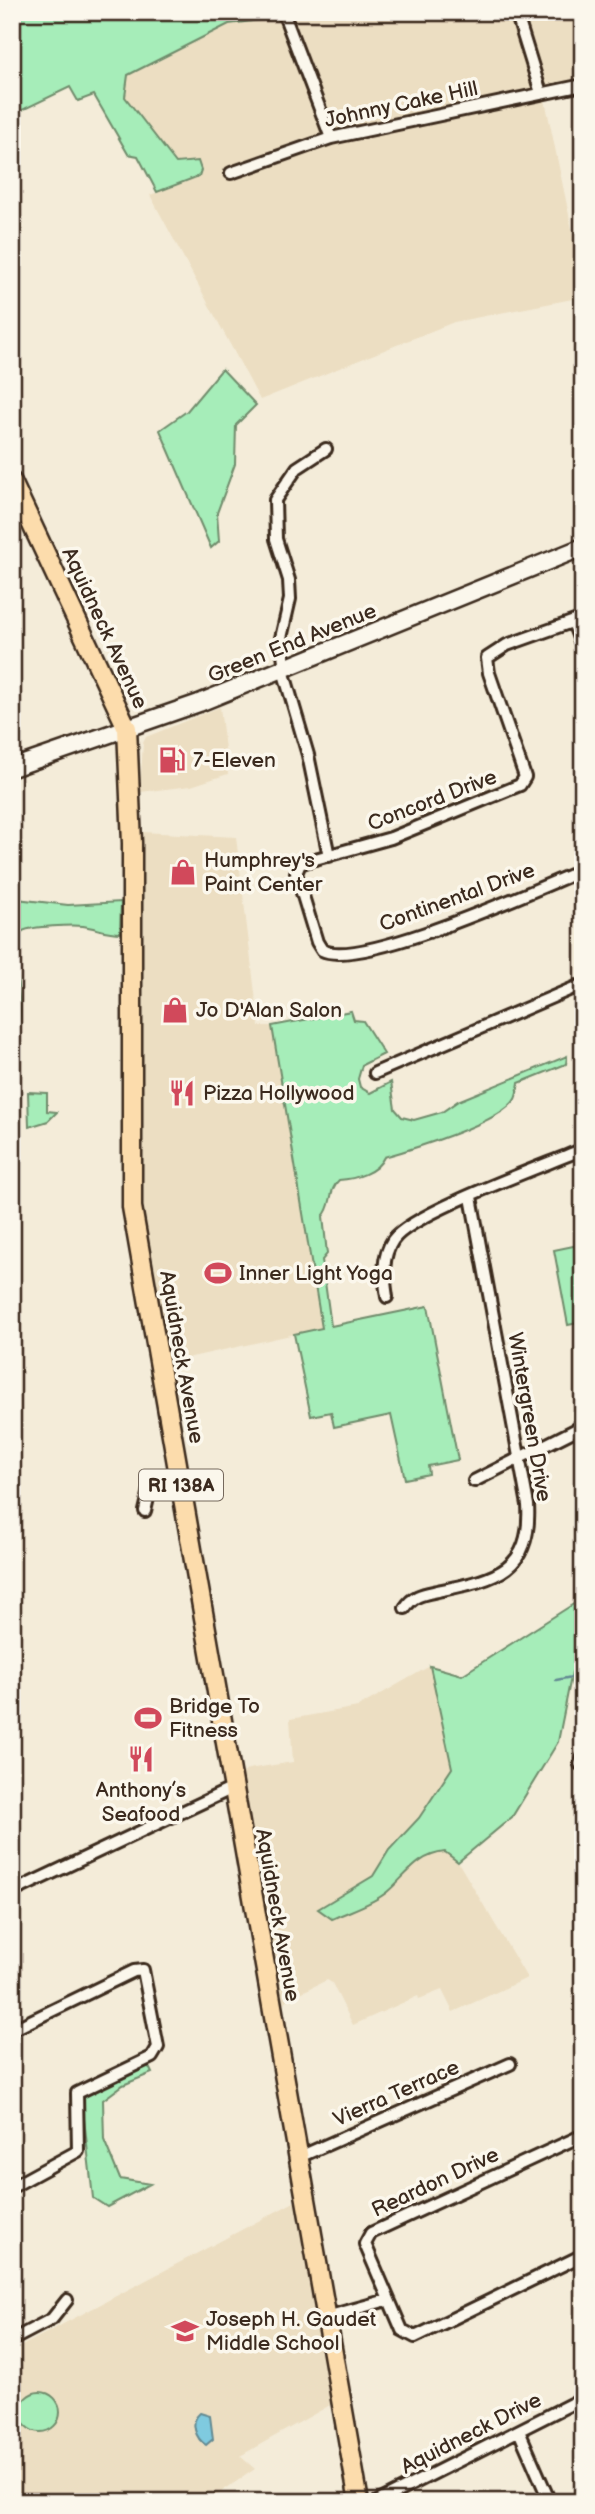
<svg xmlns="http://www.w3.org/2000/svg" width="595" height="2514" font-family="'Balsamiq Sans',sans-serif">
	<style>
		.built { fill: #ecdec2 }
		.green { fill: #a6edb9; stroke: #708c6c; stroke-width: 2 }
		.water { fill: #7fcadf; stroke: #648a92; stroke-width: 2 }
		.lines { fill: none; stroke-linecap: round; stroke-linejoin: round }
		.stream { stroke: #648a92; stroke-width: 2.5 }
		.minor-casing { stroke: #3b2a1e; stroke-width: 16 }
		.secondary-casing { stroke: #3b2a1e; stroke-width: 21 }
		.primary-casing { stroke: #3b2a1e; stroke-width: 23 }
		.minor { stroke: #fbf7ec; stroke-width: 10 }
		.secondary { stroke: #fbf7ec; stroke-width: 16 }
		.primary { stroke: #fcdcac; stroke-width: 18 }
		.labels { text-anchor: middle; stroke-width: 7; stroke-linejoin: round; paint-order: stroke }
		.shield { fill: #fbf7ec; stroke: #75685c; stroke-width: 2 }
		.shield-label { font-size: 19px; font-weight: bold; fill: #3b2a1e }
		.street-label { font-size: 21px; fill: #3b2a1e; stroke: #fbf7ec }
		.poi-label { font-size: 21px; fill: #3b2a1e; stroke: #fbf7ec; text-anchor: start }
	</style>
	<rect width="100%" height="100%" fill="#f4ecd9"/>
	<filter id="ink" filterUnits="userSpaceOnUse"><feTurbulence type="fractalNoise" baseFrequency=".0143" numOctaves="2"/><feDisplacementMap in="SourceGraphic" scale="14" xChannelSelector="R" yChannelSelector="G"/><feConvolveMatrix kernelMatrix="1 2 1 2 8 2 1 2 1" color-interpolation-filters="sRGB"/></filter>
	<g filter="url(#ink)">
		<path class="built" d="M90 12H583V91L545 100 583 282V297L454 322 260 400 150 195 199 176 176 163 125 97Z
			M220 707 228 774 191 786 140 792 143 743 146 737Z
			M142 832 236 837 259 1026H272L322 1328 169 1362 143 1208 140 1110Z
			M430 1666 452 1768 419 1818 389 1850 373 1876 318 1909 386 1893 410 1867 432 1853 445 1852 458 1862 527 1978 453 2012 442 1990 419 1999 418 1996 353 2025 332 1983 327 1980 288 1999 279 2008 242 1774 248 1769 293 1762 290 1719 358 1707Z
			M298 2200 332 2404 240 2456 255 2469 206 2502H12V2351Z"/>
		<path class="green" d="M22 12H266L268 19 229 24 128 75 125 97 176 163 198 161 201 170 199 176 157 192 138 156 128 154 94 95 78 101 70 87 12 115V23H16Z
			M222 369 256 405 236 425 235 464 217 513 219 541 211 548 160 430 187 411Z
			M12 886 17 899 68 905 121 902 120 933C107 933 96 928 83 926 73 925 32 926 23 931 10 939 20 996 20 1011 20 1025 17 1039 12 1053Z
			M351 1011 354 1020 363 1021 384 1054 362 1065 358 1079 360 1087 370 1093 391 1082 395 1109 402 1117 414 1120 442 1112 458 1101 567 1056 566 1064 519 1083C518 1088 517 1095 515 1099 503 1122 409 1150 384 1157 377 1173 355 1179 339 1180 328 1190 333 1206 323 1216L327 1254 322 1260 331 1326 428 1306 458 1460 428 1466 429 1474 405 1479 391 1415 334 1427 331 1412 311 1416 294 1334 322 1328 272 1026Z
			M28 1092 47 1093V1111L57 1112 48 1121 29 1127Z
			M583 1244V1322L568 1325 554 1250Z
			M583 1598V1666L572 1672 558 1742 512 1817 458 1862 445 1852C417 1855 407 1875 387 1892 373 1904 349 1911 332 1919L318 1909 373 1876 389 1850 419 1818 452 1768 430 1666 462 1675Z
			M148 2065 152 2073 123 2085 103 2100 104 2140 120 2179 150 2184 107 2207 93 2198 82 2101 84 2095Z
			M20 2412a20 20 0 1 1 40 0a20 20 0 1 1-40 0Z"/>
		<path class="water" d="M200 2413 210 2416 213 2439 206 2445C196 2439 189 2422 200 2413Z"/>
		<g class="lines">
			<path class="stream" d="M556 1680 572 1677 580 1654 583 1653"/>
			<g class="minor-casing">
				<path id="minor" d="M283 12 331 138
					M516 12 541 93
					M231 173 331 138 583 85
					M583 618 507 645 487 658 489 673 523 771 525 777 520 785 391 838 308 861 300 864 296 873 317 942 322 950C360 970 538 888 583 870
					M573 622 583 649
					M285 669 281 638 290 599 289 580 276 539 275 500 297 468 326 449
					M283 670 308 755 329 856
					M375 1073 583 984
					M387 1297C384 1277 381 1258 393 1240 411 1213 546 1165 583 1149
					M474 1481 583 1426
					M145 1511 152 1481 179 1472
					M405 1608C413 1595 424 1594 438 1591 494 1579 532 1573 528 1505L471 1197
					M580 1764 583 1757
					M12 1892 233 1788
					M582 1964H583
					M12 2030 134 1971 143 1970 158 2047 152 2057 77 2093 78 2151 12 2187
					M583 2135 371 2233 365 2244 402 2330 415 2337 583 2255
					M297 2158 510 2064
					M326 2317 387 2300
					M12 2340 52 2319 67 2300
					M519 2431 550 2502
					M377 2502 583 2398"/>
			</g>
			<g class="secondary-casing">
				<path id="secondary" d="M12 768 199 703 583 547"/>
			</g>
			<g class="primary-casing">
				<path id="primary" d="M12 482 127 728 132 843V1207L359 2502"/>
			</g>
			<use href="#minor" class="minor"/>
			<use href="#secondary" class="secondary"/>
			<use href="#primary" class="primary"/>
		</g>
	</g>
	<defs>
		<g id="fuel-bare" transform="scale(2.1)"><path d="M-5.5-6h7V0h2V4h1.3V-2.5L3-4.5l.8-.8L6-3V5H2.5V1h-1V6h-7ZM-4.2-4.7v3.2H.2V-4.7Z" fill="#d1495b" stroke="#fbf7ec" stroke-width="2.5" paint-order="stroke"/></g>
		<g id="shop-bare" transform="scale(2.1)"><path d="M-5-2.5h2.3a2.7 3.5 0 0 1 5.4 0H5L5.5 6h-11ZM-1.5-2.5h3a1.5 2.3 0 0 0-3 0Z" fill="#d1495b" stroke="#fbf7ec" stroke-width="2.5" paint-order="stroke"/></g>
		<g id="restaurant-bare" transform="scale(2.1)"><path d="M-5-6h1v4h1v-4h1v4h1v-4h1v5L-1.5 .5V6h-2V.5L-5-1ZM5-6V6H3V1.5H1.5Q1.5-4 5-6Z" fill="#d1495b" stroke="#fbf7ec" stroke-width="2.5" paint-order="stroke"/></g>
		<g id="stadium-bare" transform="scale(2.1)"><path d="M0-5a6.5 5 0 1 0 0 10a6.5 5 0 1 0 0-10ZM-3.5-1.8h7v3.6h-7Z" fill="#d1495b" stroke="#fbf7ec" stroke-width="2.5" paint-order="stroke"/></g>
		<g id="school-bare" transform="scale(2.1)"><path d="M0-5L7-2L0 1L-7-2ZM-4 1L0 2.5L4 1V4Q0 6-4 4Z" fill="#d1495b" stroke="#fbf7ec" stroke-width="2.5" paint-order="stroke"/></g>
	</defs>
	<g fill-rule="evenodd">
		<use href="#fuel-bare" x="172" y="760"/>
		<use href="#shop-bare" x="183" y="872"/>
		<use href="#shop-bare" x="175" y="1010"/>
		<use href="#restaurant-bare" x="182" y="1093"/>
		<use href="#stadium-bare" x="218" y="1273"/>
		<use href="#stadium-bare" x="148" y="1718"/>
		<use href="#restaurant-bare" x="141" y="1759"/>
		<use href="#school-bare" x="185" y="2331"/>
	</g>
	<g class="labels">
		<rect class="shield" x="139" y="1469.5" width="84" height="31" rx="5"/>
		<g class="shield-label">
			<text x="181" y="1492">RI 138A</text>
		</g>
		<g class="street-label">
			<text transform="translate(401 104) rotate(-12)" y="7">Johnny Cake Hill</text>
			<text transform="translate(105 628) rotate(65)" y="7">Aquidneck Avenue</text>
			<text transform="translate(292 643) rotate(-22)" y="7">Green End Avenue</text>
			<text transform="translate(432 800) rotate(-21)" y="7">Concord Drive</text>
			<text transform="translate(457 897) rotate(-20)" y="7">Continental Drive</text>
			<text transform="translate(182 1357) rotate(80)" y="7">Aquidneck Avenue</text>
			<text transform="translate(530 1417) rotate(80)" y="7">Wintergreen Drive</text>
			<text transform="translate(278 1915) rotate(80)" y="7">Aquidneck Avenue</text>
			<text transform="translate(396 2093) rotate(-24)" y="7">Vierra Terrace</text>
			<text transform="translate(435 2182) rotate(-25)" y="7">Reardon Drive</text>
			<text transform="translate(471 2433) rotate(-27)" y="7">Aquidneck Drive</text>
		</g>
		<g class="poi-label">
			<text x="193" y="767">7-Eleven</text>
			<text x="204" y="867">Humphrey's<tspan x="204" dy="24">Paint Center</tspan></text>
			<text x="196" y="1017">Jo D'Alan Salon</text>
			<text x="203" y="1100">Pizza Hollywood</text>
			<text x="239" y="1280">Inner Light Yoga</text>
			<text x="169" y="1713">Bridge To<tspan x="169" dy="24">Fitness</tspan></text>
			<text x="141" y="1797" text-anchor="middle">Anthony’s<tspan x="141" dy="24">Seafood</tspan></text>
			<text x="206" y="2326">Joseph H. Gaudet<tspan x="206" dy="24">Middle School</tspan></text>
		</g>
	</g>
	<rect width="595" height="2514" fill="none" stroke="#fbf7ec" stroke-width="42"/>
	<rect x="21" y="21" width="553" height="2472" fill="none" stroke="#3b2a1e" stroke-width="2.5" filter="url(#ink)"/>
</svg>
